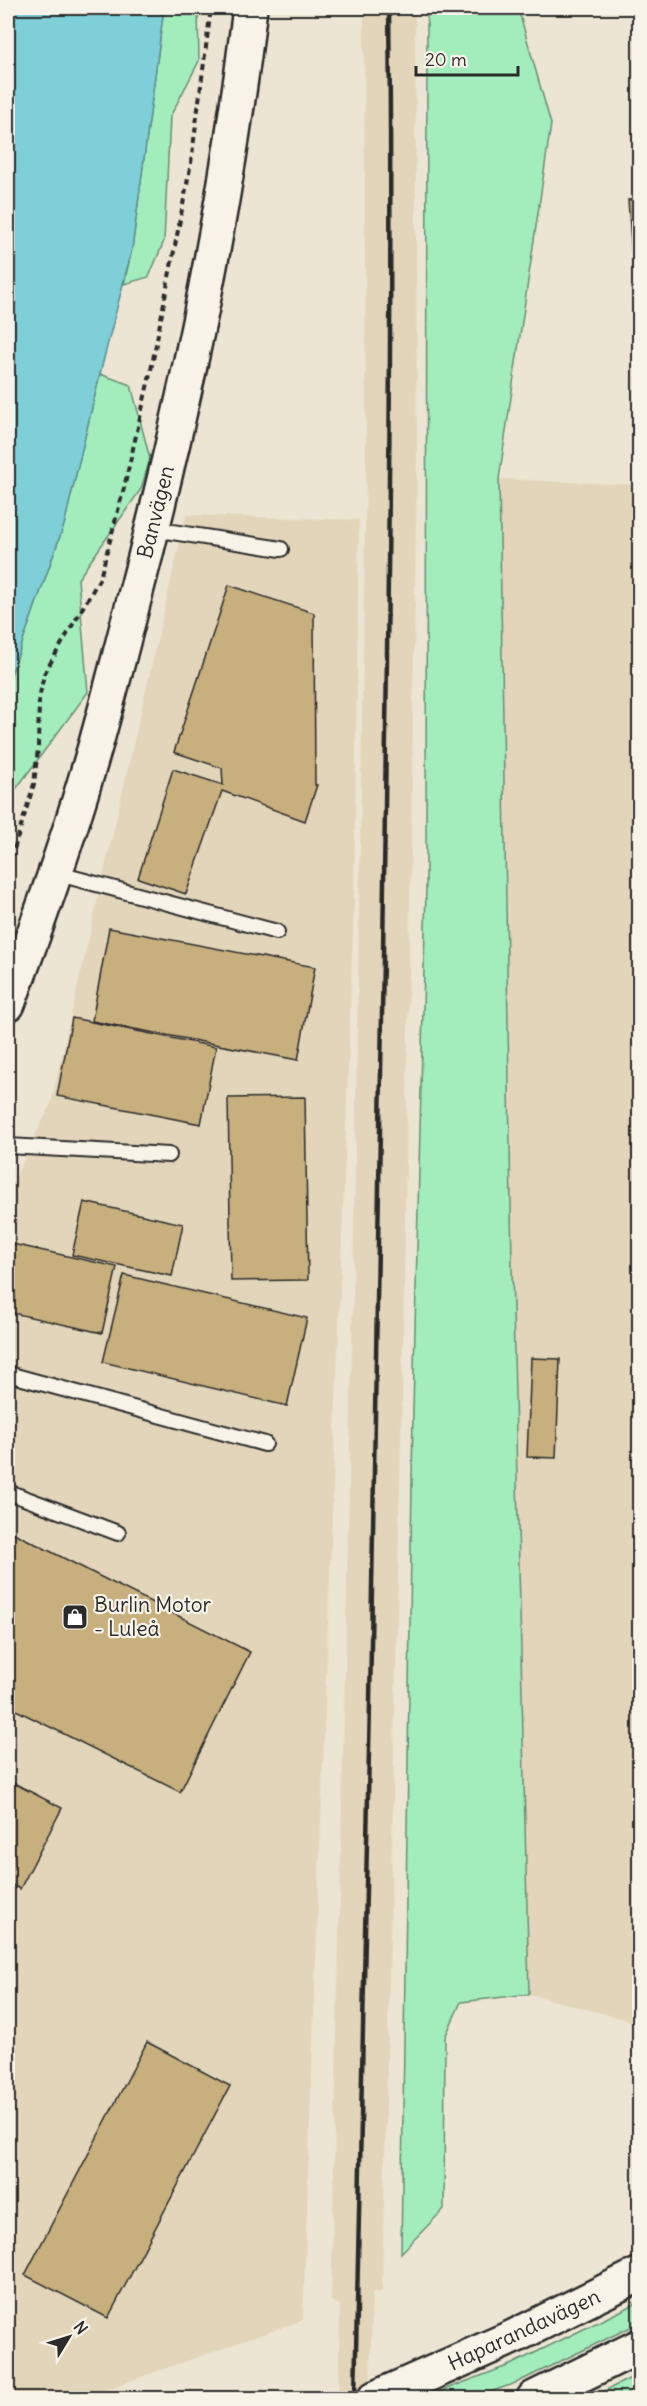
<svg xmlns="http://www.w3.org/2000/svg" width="647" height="2406" font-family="Delius,sans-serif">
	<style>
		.built { fill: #e2d5ba }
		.green { fill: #a3edbc; stroke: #678c74; stroke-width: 1.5 }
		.water { fill: #7ecfd8; stroke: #5d8d93; stroke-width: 1.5 }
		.building { fill: #c7af7e; stroke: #2b2b2b; stroke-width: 1.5 }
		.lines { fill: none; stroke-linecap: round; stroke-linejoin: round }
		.lane-casing { stroke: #2b2b2b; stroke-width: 18 }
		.secondary-casing { stroke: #2b2b2b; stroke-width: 38 }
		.path { stroke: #2b2b2b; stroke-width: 4; stroke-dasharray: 6 4.5; stroke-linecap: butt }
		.lane { stroke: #f7f3e8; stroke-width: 14 }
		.secondary { stroke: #f7f3e8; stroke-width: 33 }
		.rail { stroke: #2b2b2b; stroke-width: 4.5 }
		.labels { text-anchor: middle; stroke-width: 4.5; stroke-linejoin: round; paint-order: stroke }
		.street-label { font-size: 21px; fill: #2b2b2b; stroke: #f7f3e8 }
		.poi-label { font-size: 21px; fill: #2b2b2b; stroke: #f7f3e8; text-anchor: start }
	</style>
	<rect width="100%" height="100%" fill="#ede5d3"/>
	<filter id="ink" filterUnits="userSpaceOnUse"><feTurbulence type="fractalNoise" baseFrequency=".0167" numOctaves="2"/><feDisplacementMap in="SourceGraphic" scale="12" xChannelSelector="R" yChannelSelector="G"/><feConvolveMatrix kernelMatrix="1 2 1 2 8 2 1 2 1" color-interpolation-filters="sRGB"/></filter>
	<g filter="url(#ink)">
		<path class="built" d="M364 8H415L417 464 403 1351 382 2292 372 2293 370 2398H338L340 2305 331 2301 352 1350 366 464Z
			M499 479 639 485V2023L529 1994 512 1266Z
			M186 515 359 520 354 906 303 2320 82 2398H8V1192L51 1103Z"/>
		<path class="green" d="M164 8H198L199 61 170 117 164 241 149 277 124 284 132 249Z
			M427 8H518L551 124 499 479 512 1266 529 1994 461 2002 445 2037 444 2209 401 2253 413 1409 426 888Z
			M100 374 131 385 150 459 141 489 78 579 88 692 10 797 8 795V683L64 525Z
			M639 2302V2323L518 2382 474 2398H422L510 2365Z
			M639 2374V2398H589H590Z"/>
		<path class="water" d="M8 8H164L132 249 100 374 64 525 8 683Z"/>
		<path class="building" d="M640 199V340H638L628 200Z
			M229 585 314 613 315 785H317L305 821 222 791 186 894 138 878 173 769 223 785 222 768 174 752Z
			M109 928 315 967 298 1060 92 1021Z
			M72 1018 216 1047 201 1124 57 1096Z
			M305 1097 308 1280 231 1281 228 1098Z
			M84 1202 183 1224 172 1276 72 1255Z
			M8 1243 117 1267 102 1333 8 1312Z
			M124 1275 307 1318 287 1406 103 1362Z
			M531 1358 560 1359 556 1458 527 1457Z
			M8 1530 250 1652 180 1792 8 1706Z
			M8 1780 62 1808 20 1889 8 1883Z
			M147 2042 230 2086 108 2318 25 2275Z"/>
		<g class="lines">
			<g class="lane-casing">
				<path id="lane" d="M153 529 281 549
					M55 873 277 932
					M8 1146 169 1155
					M8 1374 265 1444
					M8 1492 118 1533"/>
			</g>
			<g class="secondary-casing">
				<path id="secondary" d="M8 1004C36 928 64 852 87 774 103 722 116 668 130 615 183 416 226 212 250 8
					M375 2398 515 2336 640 2274
					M534 2398 640 2346"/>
			</g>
			<path class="path" d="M8 869 34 784 38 748 39 699 44 674 100 578 124 488 151 370 191 163 211 8"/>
			<use href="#lane" class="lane"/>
			<use href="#secondary" class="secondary"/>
			<path class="rail" d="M355 2398C366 1918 376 1437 383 957 387 640 393 324 389 8"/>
		</g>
	</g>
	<defs>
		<g id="shop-square" transform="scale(1.35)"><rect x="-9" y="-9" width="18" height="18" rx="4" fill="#2b2b2b" stroke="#f7f3e8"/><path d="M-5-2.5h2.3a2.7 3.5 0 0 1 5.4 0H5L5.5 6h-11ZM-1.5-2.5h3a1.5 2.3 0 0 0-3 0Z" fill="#fff"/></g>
	</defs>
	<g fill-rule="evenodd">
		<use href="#shop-square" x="75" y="1617"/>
	</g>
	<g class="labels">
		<g class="street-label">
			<text transform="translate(156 512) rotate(-76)" y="7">Banvägen</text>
			<text transform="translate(524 2330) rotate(-25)" y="7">Haparandavägen</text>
		</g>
		<g class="poi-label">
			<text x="94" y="1612">Burlin Motor<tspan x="94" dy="24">- Luleå</tspan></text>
		</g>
	</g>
	<rect width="647" height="2406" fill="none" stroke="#f7f3e8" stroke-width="30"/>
	<rect x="15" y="15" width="617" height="2376" fill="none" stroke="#2b2b2b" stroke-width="2" filter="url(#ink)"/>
	<g transform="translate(69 2337) rotate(52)" stroke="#f7f3e8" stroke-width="4.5" paint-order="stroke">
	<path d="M0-4.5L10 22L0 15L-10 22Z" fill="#2b2b2b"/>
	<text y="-9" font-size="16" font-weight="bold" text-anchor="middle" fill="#2b2b2b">N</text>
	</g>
	<path d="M416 66v9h102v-9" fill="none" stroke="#2b2b2b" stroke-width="3"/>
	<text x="425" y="66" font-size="18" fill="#2b2b2b" stroke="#f7f3e8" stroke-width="4.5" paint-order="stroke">20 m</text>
</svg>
